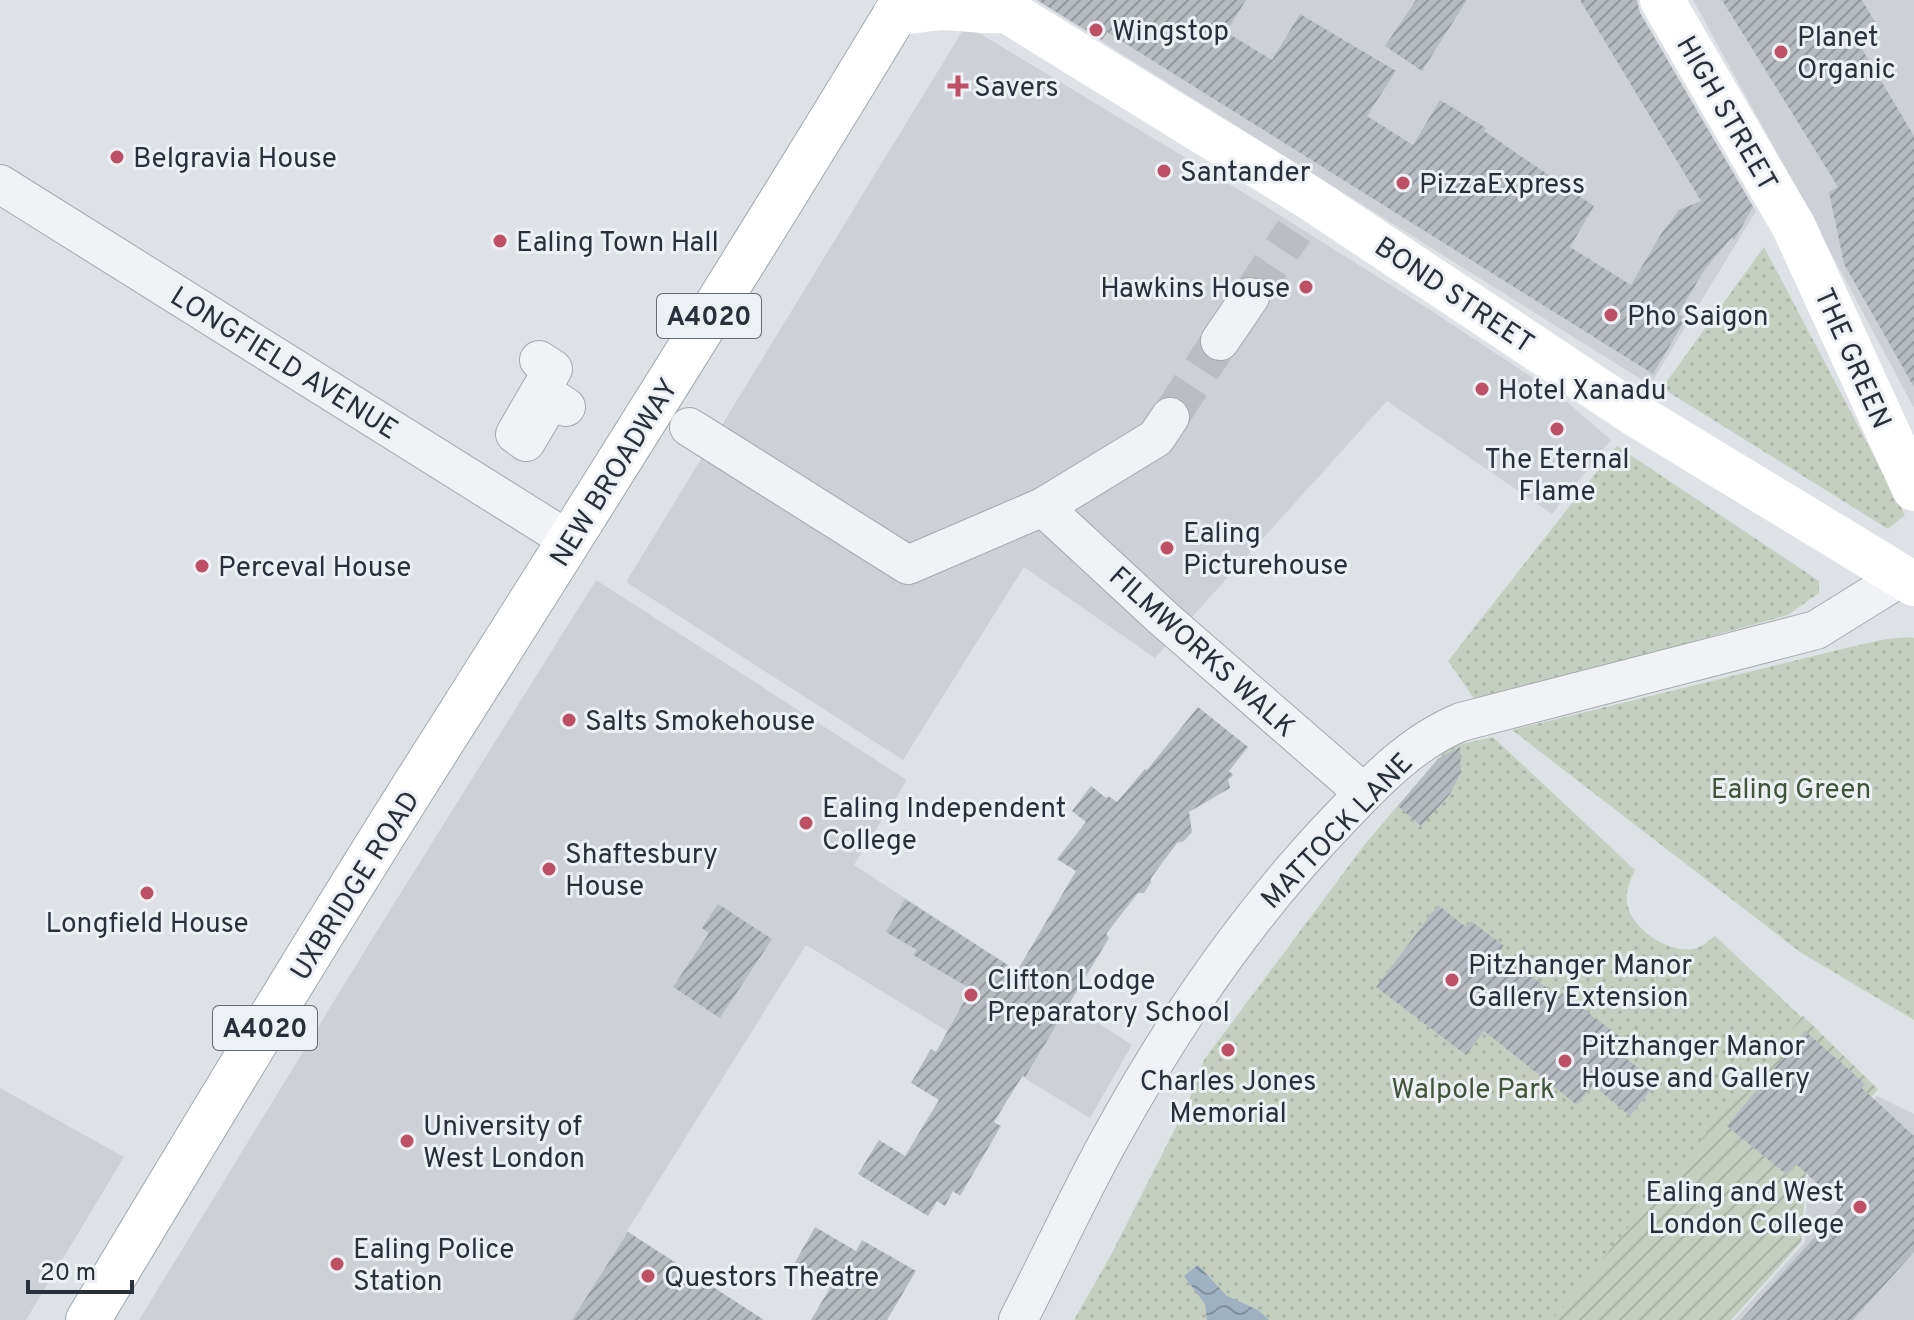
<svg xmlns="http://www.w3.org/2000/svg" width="1914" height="1320" font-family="Overpass,sans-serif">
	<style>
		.built { fill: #cdd1d7 }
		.park { fill: url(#park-dots) }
		.garden { fill: url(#garden-furrows) }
		.water { fill: url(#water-waves) }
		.building { fill: url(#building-hatch) }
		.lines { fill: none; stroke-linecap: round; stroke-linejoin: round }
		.street-tunnel { stroke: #babec4; stroke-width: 38; stroke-dasharray: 38 19; stroke-linecap: butt }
		.street-casing { stroke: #a4a9af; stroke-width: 40 }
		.primary-casing { stroke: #9fa7b0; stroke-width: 46 }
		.street { stroke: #f0f2f5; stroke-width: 38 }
		.secondary { stroke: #fff; stroke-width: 44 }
		.primary { stroke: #fff; stroke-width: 44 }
		.poi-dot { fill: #be5065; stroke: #edf0f4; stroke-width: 3 }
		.labels { text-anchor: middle; stroke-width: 6; stroke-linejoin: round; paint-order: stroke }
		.shield { fill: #edf0f4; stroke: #646a72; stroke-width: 2 }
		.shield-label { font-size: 26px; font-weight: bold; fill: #29303b }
		.poi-label { font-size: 28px; fill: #29303b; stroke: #edf0f4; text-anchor: start }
		.street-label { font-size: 28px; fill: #29303b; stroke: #edf0f4 }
		.park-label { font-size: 28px; fill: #3f5538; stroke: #edf0f4 }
	</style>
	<defs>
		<pattern id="park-dots" width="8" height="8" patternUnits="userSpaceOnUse" patternTransform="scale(2)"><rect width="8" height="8" fill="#c5cfc0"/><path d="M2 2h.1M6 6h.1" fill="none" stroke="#a9b2a6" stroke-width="1.8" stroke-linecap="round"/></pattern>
		<pattern id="garden-furrows" width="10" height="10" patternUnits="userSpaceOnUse" patternTransform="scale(2)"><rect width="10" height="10" fill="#c5cfc0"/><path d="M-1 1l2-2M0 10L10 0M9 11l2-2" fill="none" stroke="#a9b2a6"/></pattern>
		<pattern id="water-waves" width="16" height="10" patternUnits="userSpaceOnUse" patternTransform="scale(2)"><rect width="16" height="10" fill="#9db1c2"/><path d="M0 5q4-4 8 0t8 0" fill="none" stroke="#80909f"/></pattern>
		<pattern id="building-hatch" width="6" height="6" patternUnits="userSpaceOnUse" patternTransform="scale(2)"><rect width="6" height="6" fill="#b6bbc2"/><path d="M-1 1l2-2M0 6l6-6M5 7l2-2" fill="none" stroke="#94989f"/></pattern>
	</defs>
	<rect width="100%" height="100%" fill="#dee2e6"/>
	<path class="built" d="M1036 0H1633L1756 211 1650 385Z
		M1693 0H1914V408L1794 184Z
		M966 25 1262 204 1427 308 1559 395 1611 440 1552 514 1387 401 1155 658 1024 567 903 760 626 582Z
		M596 580 907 780 854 865 1132 1045 1090 1118 806 945 627 1231 764 1320H139L372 939Z
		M0 1088 124 1157 26 1320H0Z
		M1877 1096 1914 1114V1320H1734L1805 1242 1808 1173Z"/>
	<path class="park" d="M1764 247 1905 515 1888 529 1662 388Z
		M1617 446 1819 581V593L1788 615 1476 701 1448 661Z
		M1911 637 1914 638V1020L1800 952 1512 730 1850 647 1886 639Z
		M1493 737 1635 870C1630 881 1624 894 1628 907 1634 931 1675 958 1699 947 1705 945 1710 939 1715 936L1878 1089 1806 1171 1801 1242 1731 1320H1074L1111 1255 1187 1105 1204 1060 1365 844 1448 747Z"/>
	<path class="garden" d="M1803 1016 1878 1089 1806 1171 1801 1242 1731 1320H1552Z"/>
	<path class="water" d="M1198 1265 1227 1296 1258 1310 1269 1320H1207L1205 1304 1184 1276Z"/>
	<path class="building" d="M1037 0H1246L1226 32 1272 60 1300 14 1396 71 1367 116 1413 145 1440 100 1486 128 1484 131 1594 206 1570 247 1631 285 1661 234 1679 210 1701 201 1580 0H1637L1640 13 1753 207 1734 240 1732 237 1705 269 1678 314 1686 318 1653 374 1107 32 1102 40Z
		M1416 0H1467L1422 71 1385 46Z
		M1722 0H1862L1875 22 1853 34 1914 136V387L1844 264 1829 192 1838 187Z
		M1198 707 1248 747 1229 771 1233 775 1228 780 1230 788 1189 812 1192 832 1184 841 1177 843 1151 878V882L1144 893H1138L1106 934 1109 938 1025 1077 1023 1075 994 1122 1001 1126 960 1196 953 1191 945 1206 937 1201 928 1216 858 1174 879 1140 905 1156 939 1100 911 1083 931 1049 936 1052 971 989 913 955 917 950 886 932 905 899 1017 971 1076 871 1057 859 1086 822 1072 811 1091 786 1106 798 1108 796 1117 802 1145 769 1147 770Z
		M1460 747 1461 772 1450 794 1421 826 1398 806 1438 759Z
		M718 904 772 939 720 1018 673 987 709 933 702 928Z
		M1438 905 1466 927 1471 921 1504 946 1499 952 1559 997 1562 993 1619 1036 1611 1047 1657 1082 1630 1116 1593 1085 1577 1105 1484 1031 1466 1055 1376 987Z
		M1805 1031 1865 1084 1862 1088 1914 1136V1252L1853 1320H1741L1842 1206 1796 1164 1787 1175 1727 1126Z
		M815 1227 856 1251 862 1240 916 1271 887 1320H811L830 1288 793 1266Z
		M628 1232 764 1320H572Z"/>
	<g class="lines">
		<path class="street-tunnel" d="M1250 297 1294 231
			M1170 417 1220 341"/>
		<g class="street-casing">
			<path id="street" d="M0 184 570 541
				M1220 341 1250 297
				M539 360 553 369 515 434 526 442 552 398 566 407
				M689 427 908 565 1043 507 1163 618 1364 793
				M1043 507 1156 438 1170 417
				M1018 1320C1048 1262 1075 1203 1106 1146 1171 1026 1248 913 1343 815 1377 779 1414 741 1461 722L1816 630 1903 576"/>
		</g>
		<g class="primary-casing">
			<path id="primary" d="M88 1320C210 1117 332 914 459 715 609 478 759 240 904 0"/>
		</g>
		<use href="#street" class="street"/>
		<path class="secondary" d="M1002 0 1007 11 1313 200 1636 415 1914 584
			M1662 0 1794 227 1914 489
			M895 14C910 12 926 9 942 8 964 8 985 13 1007 11"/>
		<use href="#primary" class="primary"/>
	</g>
	<g class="poi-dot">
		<circle cx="1096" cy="30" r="8"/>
		<circle cx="1781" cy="52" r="8"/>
		<path d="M954 74h8v8h8v8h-8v8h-8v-8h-8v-8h8z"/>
		<circle cx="117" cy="157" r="8"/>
		<circle cx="1164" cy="171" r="8"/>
		<circle cx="1403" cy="183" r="8"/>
		<circle cx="500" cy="241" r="8"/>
		<circle cx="1306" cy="287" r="8"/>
		<circle cx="1611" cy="315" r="8"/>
		<circle cx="1482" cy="389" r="8"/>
		<circle cx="1557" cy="429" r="8"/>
		<circle cx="1167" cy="548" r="8"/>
		<circle cx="202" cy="566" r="8"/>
		<circle cx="569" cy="720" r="8"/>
		<circle cx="806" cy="823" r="8"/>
		<circle cx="549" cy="869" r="8"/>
		<circle cx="147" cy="893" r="8"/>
		<circle cx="1452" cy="980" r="8"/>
		<circle cx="971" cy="995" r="8"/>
		<circle cx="1228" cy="1050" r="8"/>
		<circle cx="1565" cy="1061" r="8"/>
		<circle cx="407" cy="1141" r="8"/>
		<circle cx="1860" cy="1207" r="8"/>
		<circle cx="337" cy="1264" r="8"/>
		<circle cx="648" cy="1276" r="8"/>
	</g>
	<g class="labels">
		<g class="shield">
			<rect x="657" y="294" width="104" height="44" rx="6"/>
			<rect x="213" y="1006" width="104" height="44" rx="6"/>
		</g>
		<g class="shield-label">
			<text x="709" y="325">A4020</text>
			<text x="265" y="1037">A4020</text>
		</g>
		<g class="poi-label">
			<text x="1112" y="40">Wingstop</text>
			<text x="1797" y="46">Planet<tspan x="1797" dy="32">Organic</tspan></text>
			<text x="974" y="96">Savers</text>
			<text x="133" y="167">Belgravia House</text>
			<text x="1180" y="181">Santander</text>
			<text x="1419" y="193">PizzaExpress</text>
			<text x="516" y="251">Ealing Town Hall</text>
			<text x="1290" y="297" text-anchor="end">Hawkins House</text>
			<text x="1627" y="325">Pho Saigon</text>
			<text x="1498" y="399">Hotel Xanadu</text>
			<text x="1557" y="468" text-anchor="middle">The Eternal<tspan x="1557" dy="32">Flame</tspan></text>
			<text x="1183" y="542">Ealing<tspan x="1183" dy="32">Picturehouse</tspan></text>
			<text x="218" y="576">Perceval House</text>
			<text x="585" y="730">Salts Smokehouse</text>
			<text x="822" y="817">Ealing Independent<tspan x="822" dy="32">College</tspan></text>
			<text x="565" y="863">Shaftesbury<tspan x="565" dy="32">House</tspan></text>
			<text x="147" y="932" text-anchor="middle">Longfield House</text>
			<text x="1468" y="974">Pitzhanger Manor<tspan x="1468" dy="32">Gallery Extension</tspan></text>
			<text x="987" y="989">Clifton Lodge<tspan x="987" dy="32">Preparatory School</tspan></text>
			<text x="1581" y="1055">Pitzhanger Manor<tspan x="1581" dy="32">House and Gallery</tspan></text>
			<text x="1228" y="1090" text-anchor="middle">Charles Jones<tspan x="1228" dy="32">Memorial</tspan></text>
			<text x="423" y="1135">University of<tspan x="423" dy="32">West London</tspan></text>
			<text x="1844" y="1201" text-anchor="end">Ealing and West<tspan x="1844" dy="32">London College</tspan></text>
			<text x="353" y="1258">Ealing Police<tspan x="353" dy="32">Station</tspan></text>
			<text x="664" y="1286">Questors Theatre</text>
		</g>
		<g class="street-label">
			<text transform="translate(1728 113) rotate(60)" y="10">HIGH STREET</text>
			<text transform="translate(1455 294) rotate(34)" y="10">BOND STREET</text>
			<text transform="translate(1854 358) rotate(66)" y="10">THE GREEN</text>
			<text transform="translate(285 362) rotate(32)" y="10">LONGFIELD AVENUE</text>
			<text transform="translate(613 472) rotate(-58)" y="10">NEW BROADWAY</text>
			<text transform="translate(1203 651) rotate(42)" y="10">FILMWORKS WALK</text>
			<text transform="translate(1336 830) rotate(-46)" y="10">MATTOCK LANE</text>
			<text transform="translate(354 885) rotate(-58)" y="10">UXBRIDGE ROAD</text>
		</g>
		<g class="park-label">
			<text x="1791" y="798">Ealing Green</text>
			<text x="1473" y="1098">Walpole Park</text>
		</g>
	</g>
	<path d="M28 1280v12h104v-12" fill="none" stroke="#29303b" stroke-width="4"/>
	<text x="40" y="1280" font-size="24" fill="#29303b" stroke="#edf0f4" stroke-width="6" paint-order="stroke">20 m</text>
</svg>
